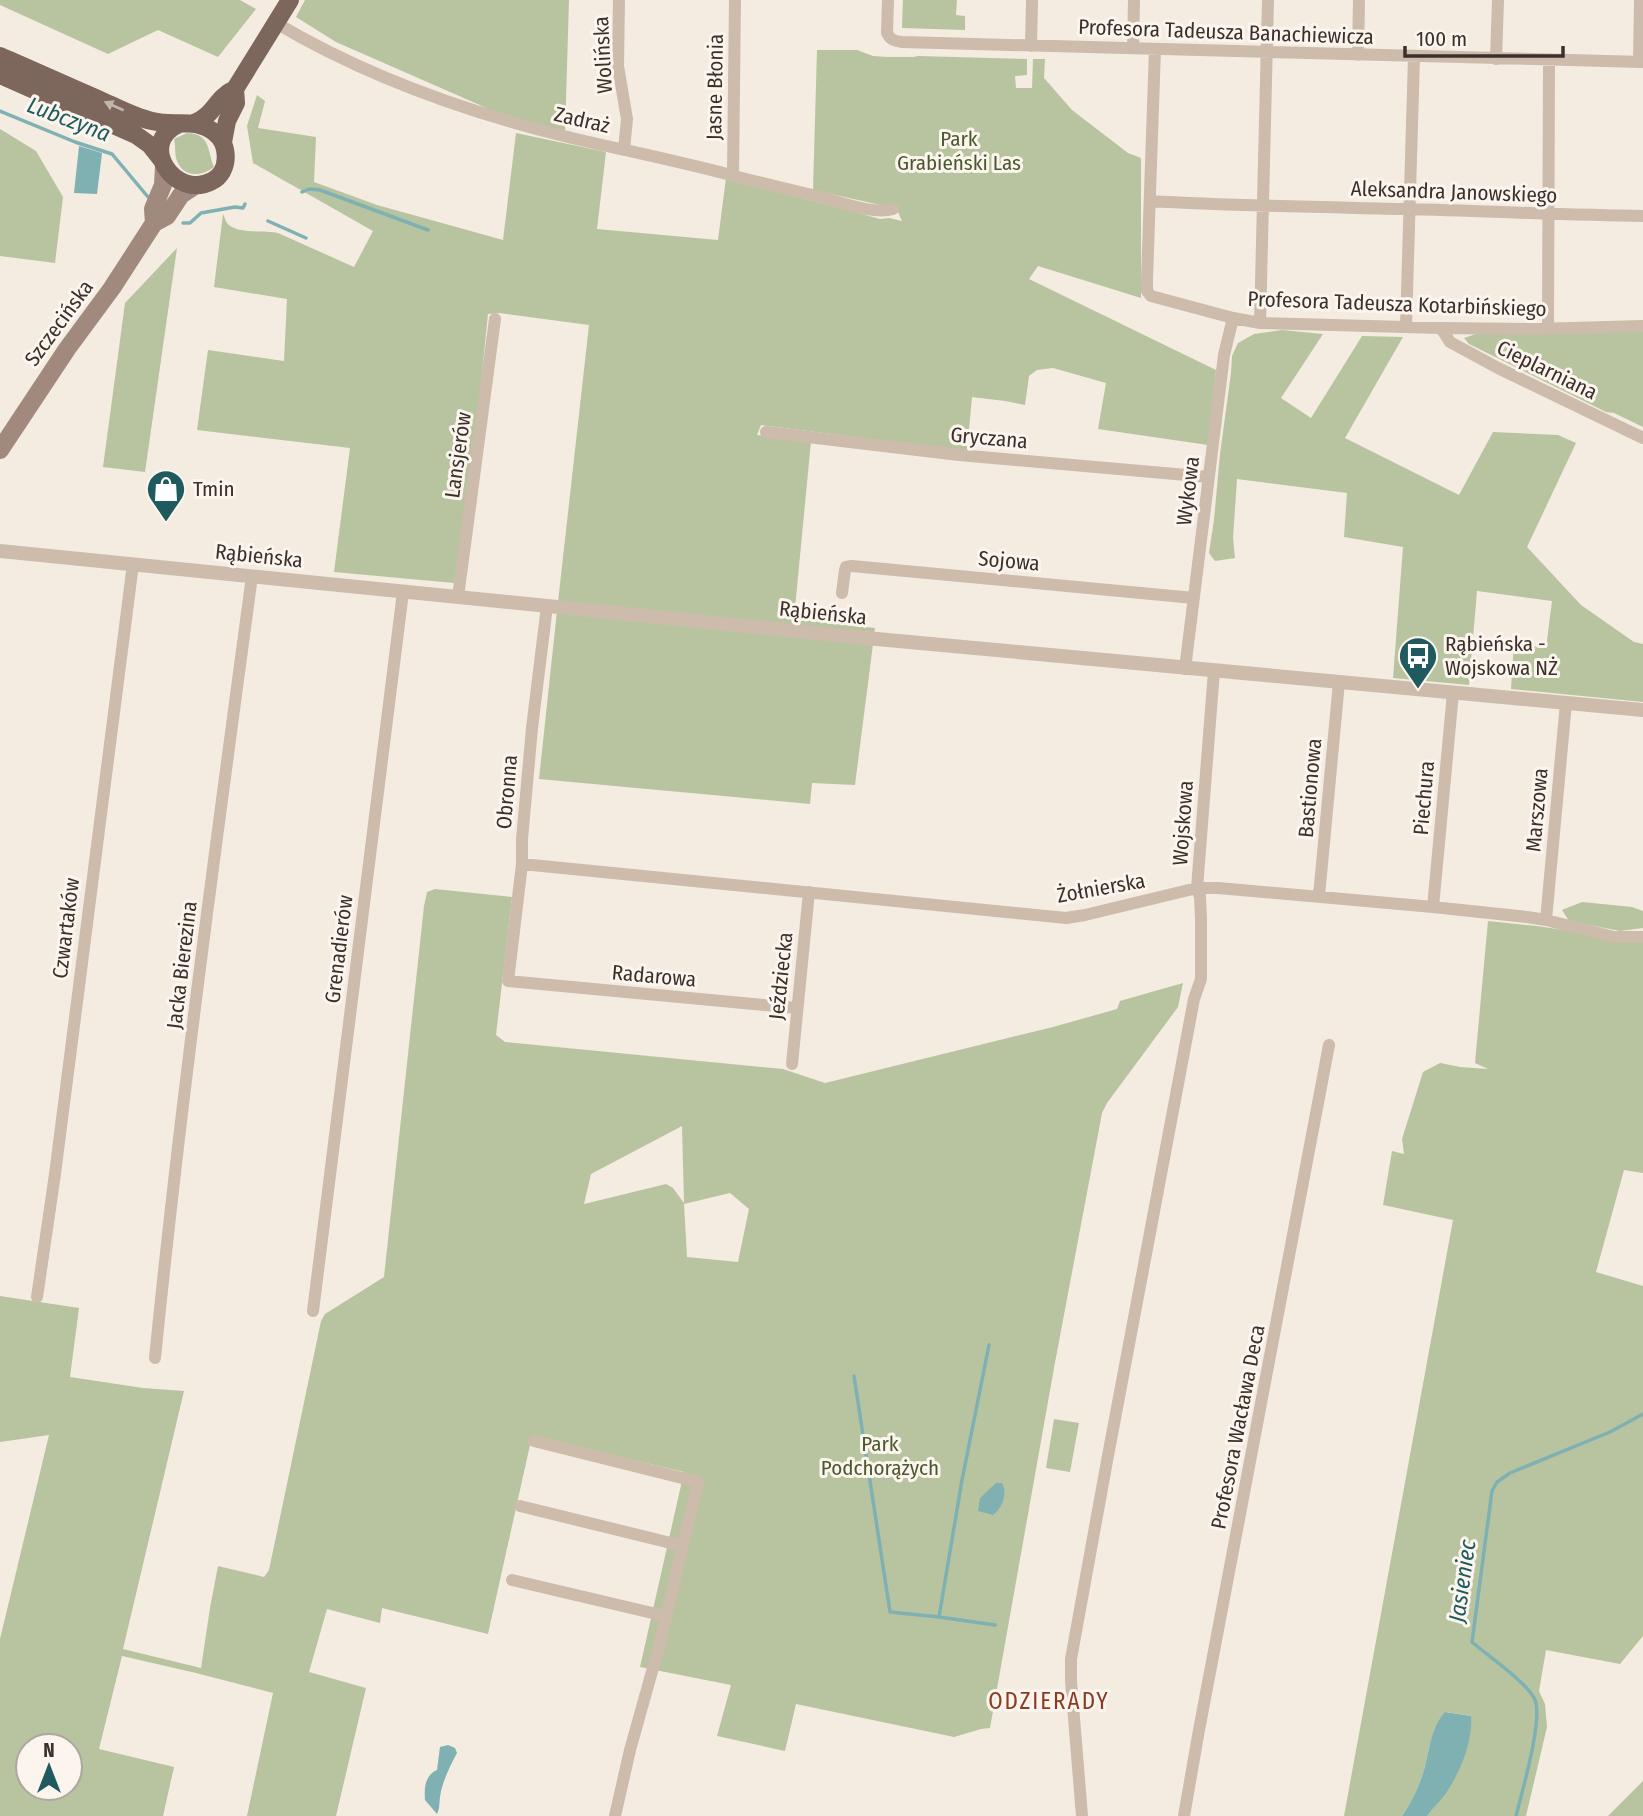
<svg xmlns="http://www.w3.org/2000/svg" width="1643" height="1816" font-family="'Fira Sans Condensed',sans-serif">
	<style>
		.green { fill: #b8c4a0; fill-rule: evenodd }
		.water { fill: #7fb0b2 }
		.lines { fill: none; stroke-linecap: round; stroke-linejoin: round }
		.stream { stroke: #7fb0b2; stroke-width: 3.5 }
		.minor { stroke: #cdbbac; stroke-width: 12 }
		.tertiary { stroke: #cdbbac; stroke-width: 14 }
		.secondary { stroke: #a18a7d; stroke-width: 18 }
		.primary { stroke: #7d675c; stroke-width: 18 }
		.oneway { fill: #c2b5ac }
		.labels { text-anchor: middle; stroke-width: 6; stroke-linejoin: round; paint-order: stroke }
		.street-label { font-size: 21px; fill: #3b302b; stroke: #fbf5ee }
		.park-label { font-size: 21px; fill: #4a5a2e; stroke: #fbf5ee }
		.poi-label { font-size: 21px; fill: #3b302b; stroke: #fbf5ee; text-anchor: start }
		.water-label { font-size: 23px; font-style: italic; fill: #1f5a5e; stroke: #fbf5ee }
		.neighbourhood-label { font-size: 23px; letter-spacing: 2px; fill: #8c3b22; stroke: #fbf5ee }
	</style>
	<rect width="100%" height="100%" fill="#f4ebe1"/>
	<path class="green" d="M0 0H240L256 9 218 57 158 30 108 54 0 5Z
		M305 0H569L565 133 507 117 336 42 296 17Z
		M903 0H957L956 15 965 16V30L902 28Z
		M817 50H857L873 56 887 57H913L918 56 1027 59V75L1015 76 1016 88H1032L1033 59H1045L1044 78 1072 110 1128 153 1141 158V298L1038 266 1029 279 1216 370 1208 445 1098 429 1106 383 1053 368 1037 370 1029 376 1025 405 1005 401 972 397 967 451 761 425 757 435 811 441 794 619 875 628 874 635 558 602 589 325 499 313 488 314 473 462 454 583 334 572 350 448 197 430 208 350 284 361 287 299 214 287 223 214C225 218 226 223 229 225 240 234 265 230 278 233L354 267 373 231 253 163 247 126 257 95 265 101 258 128 316 137 314 182 377 205 503 240 516 133 606 152 597 229 718 240 726 178 880 219 889 218 902 221 898 212 885 206 813 190Z
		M0 129 36 151 63 197 55 263 0 256Z
		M187 133C211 134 207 150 214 167 203 176 185 178 178 163 174 156 176 147 174 139Z
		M177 248 145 472 103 467 125 303Z
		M1282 330 1323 334 1281 398 1311 418 1362 336 1403 337 1345 438 1459 495 1493 432 1558 435 1576 443 1527 547 1581 605 1634 642 1643 644V702L1511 689 1514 644 1546 648 1552 601 1477 591 1469 685 1393 678 1403 547 1344 537 1347 493 1237 479 1233 538 1235 558 1215 561 1209 553 1214 520 1220 454 1231 373 1232 356 1238 343 1254 334Z
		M1643 330V427L1614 413 1606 412 1469 344 1464 338 1476 334Z
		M557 611 873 644 855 785 812 783 810 804 539 779Z
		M435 889 512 897 496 1035 505 1042 783 1069 825 1083 1053 1027 1117 1009 1120 1001 1183 983 1178 1007 1107 1103 1102 1113 1054 1368 990 1728 981 1729 954 1737 796 1704 785 1751 717 1736 731 1685 640 1667 684 1472 532 1436 488 1634 382 1608 380 1623 327 1609 309 1672 366 1688 336 1816H247L273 1693 196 1673 122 1656 99 1749 174 1767 163 1816H0V1639L49 1435 0 1442V1296L79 1308 70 1377 143 1388 184 1391 123 1649 201 1668 210 1608 218 1566 264 1577 269 1570 321 1321 325 1314 384 1277 424 906 427 892ZM682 1126 684 1203 673 1188 666 1184 584 1204 591 1174ZM730 1193 749 1209 738 1262 687 1257 684 1204ZM28 1746H70V1788H28Z
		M1582 902 1632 907 1643 911V928L1620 931 1569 921 1562 910Z
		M1488 921 1537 926 1643 942V1173L1624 1170 1596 1272 1643 1286V1636L1620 1664 1546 1650 1539 1691 1545 1704 1547 1727 1526 1816H1427L1471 1716 1446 1712C1430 1728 1430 1749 1424 1770 1419 1786 1412 1802 1402 1816H1344L1453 1220 1383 1205 1392 1151 1404 1154 1402 1139 1423 1072 1440 1063 1460 1067 1488 1069 1475 1063Z
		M1054 1419 1079 1423 1070 1472 1046 1468Z
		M1643 1781V1816H1608Z"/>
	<path class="water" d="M79 146 102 153 97 194 74 193Z
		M996 1483H1002C1008 1494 1002 1508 993 1515L978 1511 980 1498Z
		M1445 1712 1471 1716C1473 1740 1461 1770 1448 1790 1442 1800 1433 1807 1427 1816H1402C1412 1802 1419 1786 1424 1770 1430 1749 1430 1729 1445 1712Z
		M448 1745 455 1748 457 1753C450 1766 442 1782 440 1797 439 1804 440 1808 437 1814L425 1800C424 1788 425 1775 437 1770L440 1747Z"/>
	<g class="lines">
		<path class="stream" d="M0 111 75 142 112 154 148 197
			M302 192 309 189 320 190 428 230
			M268 221 306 238
			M183 223H190L201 213 235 207 243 208 245 204
			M989 1345 962 1480 939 1617 995 1625
			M854 1376 890 1612 939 1617
			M1516 1816C1522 1792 1543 1720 1535 1700 1528 1683 1487 1655 1472 1642L1492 1491 1497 1482 1510 1473 1610 1432 1643 1414"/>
		<path class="minor" d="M619 0 618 66 627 119 624 149
			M888 0 887 33C890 40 895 41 902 42L1643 62
			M276 23C367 77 469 113 572 138 627 151 683 162 738 177 765 184 793 190 820 197 840 202 873 215 893 209
			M1031 46 1032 0
			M1133 48 1134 0
			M1155 49 1147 279V291L1151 296 1233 318 1260 323 1441 328 1536 329 1643 326
			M1358 55 1359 0
			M1496 59 1498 0
			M1639 62 1640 0
			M733 175 735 0
			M1150 201C1236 206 1321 207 1407 209 1486 211 1564 215 1643 216
			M1260 323 1268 0
			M1406 327 1414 57
			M1441 328 1450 342 1498 368 1643 438
			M1548 328 1549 60
			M766 432 959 455 1209 477
			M842 593 845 570 846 567 852 566 1194 598
			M458 597 495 319
			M547 606 532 728 522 839V864L508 981 797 1008
			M1185 669 1224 355 1233 318
			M522 864 1066 918 1085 915 1197 888H1218L1433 907 1527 917 1546 920 1614 937H1643
			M1319 896 1339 682
			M1433 907 1453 693
			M1546 920 1566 703
			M792 1064 809 892
			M37 1297 55 1174 133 564
			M313 1311 403 592
			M155 1358C181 1097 217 837 252 576
			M534 1441 698 1482 658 1650 630 1750 615 1816
			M520 1506 683 1546
			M512 1580 665 1616
			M1082 1816 1071 1681V1659L1107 1461 1175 1100 1194 999 1201 979V919L1200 897 1197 888 1214 671
			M1184 1816 1199 1730 1329 1045"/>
		<path class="tertiary" d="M0 551 866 638 1643 710"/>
		<path class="secondary" d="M154 223 153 209 163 185 164 166
			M0 450 67 349 112 288 154 223 167 216 181 195 196 185"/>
		<path class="primary" d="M0 56C33 70 65 85 98 99 116 107 134 117 152 121 175 127 194 117 214 132 230 144 230 172 212 181 175 201 136 143 179 124
			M0 75 136 135 150 145 161 159
			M194 123C216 114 215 98 235 89L290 0
			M223 142 227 121 236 103 235 89"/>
	</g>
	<defs><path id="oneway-solid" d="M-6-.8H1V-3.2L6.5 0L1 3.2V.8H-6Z" transform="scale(1.75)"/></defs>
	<use class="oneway" href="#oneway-solid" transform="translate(114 106) rotate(-156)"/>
	<defs>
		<g id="shop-pin" transform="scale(2.0125)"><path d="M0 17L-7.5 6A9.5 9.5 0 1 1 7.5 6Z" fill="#1f5a5e" stroke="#fbf5ee"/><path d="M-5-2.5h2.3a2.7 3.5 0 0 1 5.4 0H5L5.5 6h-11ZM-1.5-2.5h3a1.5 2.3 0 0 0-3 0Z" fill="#fff"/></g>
		<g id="bus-pin" transform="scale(2.0125)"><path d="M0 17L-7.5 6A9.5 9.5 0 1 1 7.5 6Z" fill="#1f5a5e" stroke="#fbf5ee"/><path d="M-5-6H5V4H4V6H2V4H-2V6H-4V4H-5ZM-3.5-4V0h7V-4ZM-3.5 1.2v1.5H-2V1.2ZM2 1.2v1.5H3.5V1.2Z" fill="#fff"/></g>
	</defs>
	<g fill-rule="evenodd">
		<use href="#shop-pin" x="166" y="489"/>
		<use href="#bus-pin" x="1418" y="656"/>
	</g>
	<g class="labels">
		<g class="street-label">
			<text transform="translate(1226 32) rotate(2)" y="7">Profesora Tadeusza Banachiewicza</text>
			<text transform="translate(603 55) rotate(-93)" y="7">Wolińska</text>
			<text transform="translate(715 87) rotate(-89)" y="7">Jasne Błonia</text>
			<text transform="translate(582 120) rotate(13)" y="7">Zadraż</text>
			<text transform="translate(1454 192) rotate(2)" y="7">Aleksandra Janowskiego</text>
			<text transform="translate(1397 304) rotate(2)" y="7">Profesora Tadeusza Kotarbińskiego</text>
			<text transform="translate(59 323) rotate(-54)" y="7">Szczecińska</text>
			<text transform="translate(1547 370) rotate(26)" y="7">Cieplarniana</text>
			<text transform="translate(989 438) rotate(5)" y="7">Gryczana</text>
			<text transform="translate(458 455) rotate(-82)" y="7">Lansjerów</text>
			<text transform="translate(1188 491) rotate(-83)" y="7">Wykowa</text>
			<text transform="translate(259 556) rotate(6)" y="7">Rąbieńska</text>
			<text transform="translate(1009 561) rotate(5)" y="7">Sojowa</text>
			<text transform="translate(823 613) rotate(6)" y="7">Rąbieńska</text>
			<text transform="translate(1310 788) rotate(-85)" y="7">Bastionowa</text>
			<text transform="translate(507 792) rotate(-85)" y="7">Obronna</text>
			<text transform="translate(1424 798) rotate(-85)" y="7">Piechura</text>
			<text transform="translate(1537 810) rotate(-85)" y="7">Marszowa</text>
			<text transform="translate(1183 823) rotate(-86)" y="7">Wojskowa</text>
			<text transform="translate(1101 888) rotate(-10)" y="7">Żołnierska</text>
			<text transform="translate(66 928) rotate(-83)" y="7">Czwartaków</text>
			<text transform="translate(339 949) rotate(-83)" y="7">Grenadierów</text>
			<text transform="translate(182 965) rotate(-83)" y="7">Jacka Bierezina</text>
			<text transform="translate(654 976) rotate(5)" y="7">Radarowa</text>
			<text transform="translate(781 976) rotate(-84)" y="7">Jeździecka</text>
			<text transform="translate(1238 1427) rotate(-79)" y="7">Profesora Wacława Deca</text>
		</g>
		<g class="park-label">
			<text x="959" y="146">Park<tspan x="959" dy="24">Grabieński Las</tspan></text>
			<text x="880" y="1451">Park<tspan x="880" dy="24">Podchorążych</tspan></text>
		</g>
		<g class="poi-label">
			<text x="193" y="496">Tmin</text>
			<text x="1445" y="651">Rąbieńska -<tspan x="1445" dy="24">Wojskowa NŻ</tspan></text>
		</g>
		<g class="water-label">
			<text transform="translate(69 119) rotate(21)" y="8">Lubczyna</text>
			<text transform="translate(1462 1581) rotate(-82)" y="8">Jasieniec</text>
		</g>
		<g class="neighbourhood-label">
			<text x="1049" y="1709">ODZIERADY</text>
		</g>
	</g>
	<g transform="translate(49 1767)"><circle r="33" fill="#fbf5ee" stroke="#aea6a0" stroke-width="2"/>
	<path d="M0-5L12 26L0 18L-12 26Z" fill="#1f5a5e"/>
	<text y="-10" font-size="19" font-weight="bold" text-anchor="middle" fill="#3b302b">N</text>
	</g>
	<path d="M1405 46v10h158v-10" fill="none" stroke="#3b302b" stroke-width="3.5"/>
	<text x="1416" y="46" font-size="21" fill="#3b302b" stroke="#fbf5ee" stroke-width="5" paint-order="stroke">100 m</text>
</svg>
